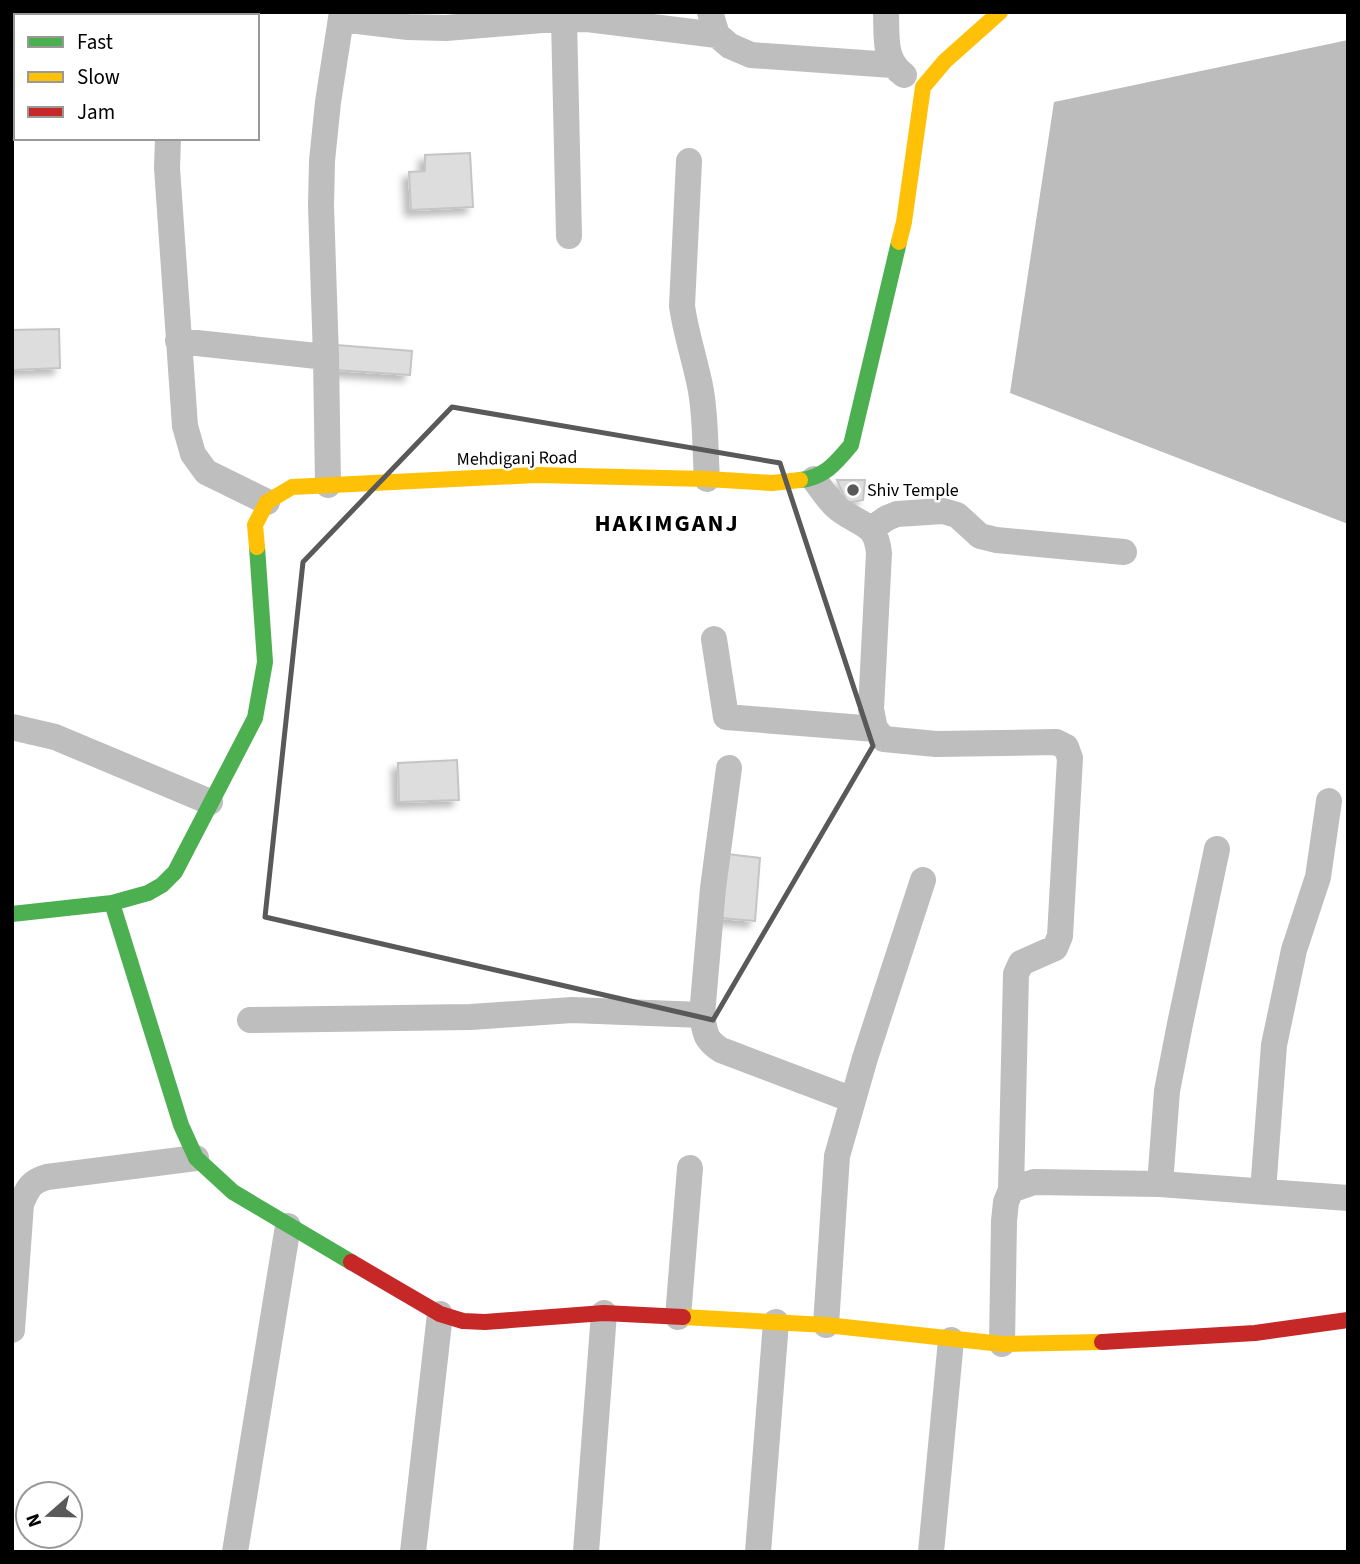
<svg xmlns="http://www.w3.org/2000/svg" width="1360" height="1564" font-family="'Source Sans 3',sans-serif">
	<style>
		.water { fill: #bcbcbc }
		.building { fill: #ddd; stroke: #c5c5c5; stroke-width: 2; filter: url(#shadow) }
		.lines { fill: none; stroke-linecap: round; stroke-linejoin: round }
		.street { stroke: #bebebe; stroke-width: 26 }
		.fast { stroke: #4caf50; stroke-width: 16 }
		.slow { stroke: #ffc107; stroke-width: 16 }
		.jam { stroke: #c62828; stroke-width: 16 }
		.marked { fill: none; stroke: #595959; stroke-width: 5; stroke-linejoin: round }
		.poi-dot { fill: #595959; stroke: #fff; stroke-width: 2.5 }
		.labels { text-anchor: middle; stroke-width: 5; stroke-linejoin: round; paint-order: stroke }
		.street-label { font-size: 18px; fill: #000; stroke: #fff }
		.poi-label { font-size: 18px; fill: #000; stroke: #fff; text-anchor: start }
		.district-label { font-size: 24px; font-weight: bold; letter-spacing: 2px; fill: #000; stroke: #fff }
	</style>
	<defs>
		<filter id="shadow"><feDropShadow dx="-6" dy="6" stdDeviation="3.5" flood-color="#0004"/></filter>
	</defs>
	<rect width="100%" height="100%" fill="#fff"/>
	<path class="water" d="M1348 40V524L1010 393 1054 102Z"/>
	<path class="building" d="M470 153 473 207 411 210 409 172 425 171V155Z
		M59 329 60 368 12 370V330Z
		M336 345 412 351 410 375 335 370Z
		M837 480H865L863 500 847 503Z
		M457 760 459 800 399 802 398 763Z
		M727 854 760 858 755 921 721 918Z"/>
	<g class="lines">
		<path class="street" d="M173 12V16
			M710 12 717 35 730 46 751 55 892 65
			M886 12C887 36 883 60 904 75
			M341 19 408 27 446 28 542 20 587 19 717 35
			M564 20 569 236
			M168 138 167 168 185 426 193 454 206 472 267 502
			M689 161 682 306C686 335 696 363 701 391 706 420 705 450 707 479
			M178 341 326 357
			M814 479C822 490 829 502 840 510 861 526 876 522 879 553L871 709 875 729 884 739 936 744 1056 742 1066 747 1070 758 1060 936 1055 948 1021 963 1016 974 1011 1190
			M328 485 326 357 321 206 322 161 328 102 342 12
			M871 529 887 518 897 514 943 511 957 515 980 536 996 540 1124 552
			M714 639 726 717 875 729
			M12 727 55 737 210 802
			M729 768 713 888 702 1015C705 1033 705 1040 721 1050L853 1100
			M250 1020 471 1017 572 1010 702 1015
			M1160 1184 1167 1091 1180 1024 1217 849
			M1263 1191 1274 1045 1294 950 1318 877 1329 801
			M678 1317 690 1168
			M826 1325 837 1156 865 1058 923 880
			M12 1330 21 1204C28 1188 30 1182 47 1177L196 1158
			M1002 1344 1004 1221 1006 1202 1011 1190 1034 1182 1160 1184 1348 1198
			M235 1552 288 1226
			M413 1552 440 1314
			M586 1552 604 1313
			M758 1552 776 1322
			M931 1552 951 1340"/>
		<path class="fast" d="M800 480C824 478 836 463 851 445L899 242
			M112 903 181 1125 196 1158 233 1192 351 1262
			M12 914 112 903 148 893 162 885 175 872 255 718 265 662 257 547"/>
		<path class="slow" d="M899 242 904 222 923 87 945 61 1000 12
			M257 547 255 525 267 502 292 487 536 475 707 479 772 483 800 480
			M683 1317 826 1325 1002 1344 1102 1342"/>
		<path class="jam" d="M351 1262 440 1314 463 1321 485 1322 604 1313 683 1317
			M1102 1342 1255 1333 1348 1320"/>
	</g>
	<path class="marked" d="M452 407 780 463 873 746 713 1020 265 917 303 562Z"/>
	<circle class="poi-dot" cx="853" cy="490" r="7"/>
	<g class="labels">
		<g class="street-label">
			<text transform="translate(517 458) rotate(-1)" y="6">Mehdiganj Road</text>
		</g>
		<g class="poi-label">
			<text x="867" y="496">Shiv Temple</text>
		</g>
		<g class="district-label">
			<text x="667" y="531">HAKIMGANJ</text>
		</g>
	</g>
	<rect width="1360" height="1564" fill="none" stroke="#000000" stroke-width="28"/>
	<rect x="14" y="14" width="245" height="126" fill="#ffffff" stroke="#999999" stroke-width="2"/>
	<rect x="28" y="37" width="35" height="10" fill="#4caf50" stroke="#999999" stroke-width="2"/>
	<text x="77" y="49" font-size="21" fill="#000000">Fast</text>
	<rect x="28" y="72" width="35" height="10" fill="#ffc107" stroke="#999999" stroke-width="2"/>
	<text x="77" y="84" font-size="21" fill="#000000">Slow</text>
	<rect x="28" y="107" width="35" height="10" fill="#c62828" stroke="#999999" stroke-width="2"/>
	<text x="77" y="119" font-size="21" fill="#000000">Jam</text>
	<g transform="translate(49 1515) rotate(250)"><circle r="33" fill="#ffffff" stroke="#999999" stroke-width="2"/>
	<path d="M0-5L12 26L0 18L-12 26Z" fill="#595959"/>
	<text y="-10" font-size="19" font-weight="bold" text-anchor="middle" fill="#000000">N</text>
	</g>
</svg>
